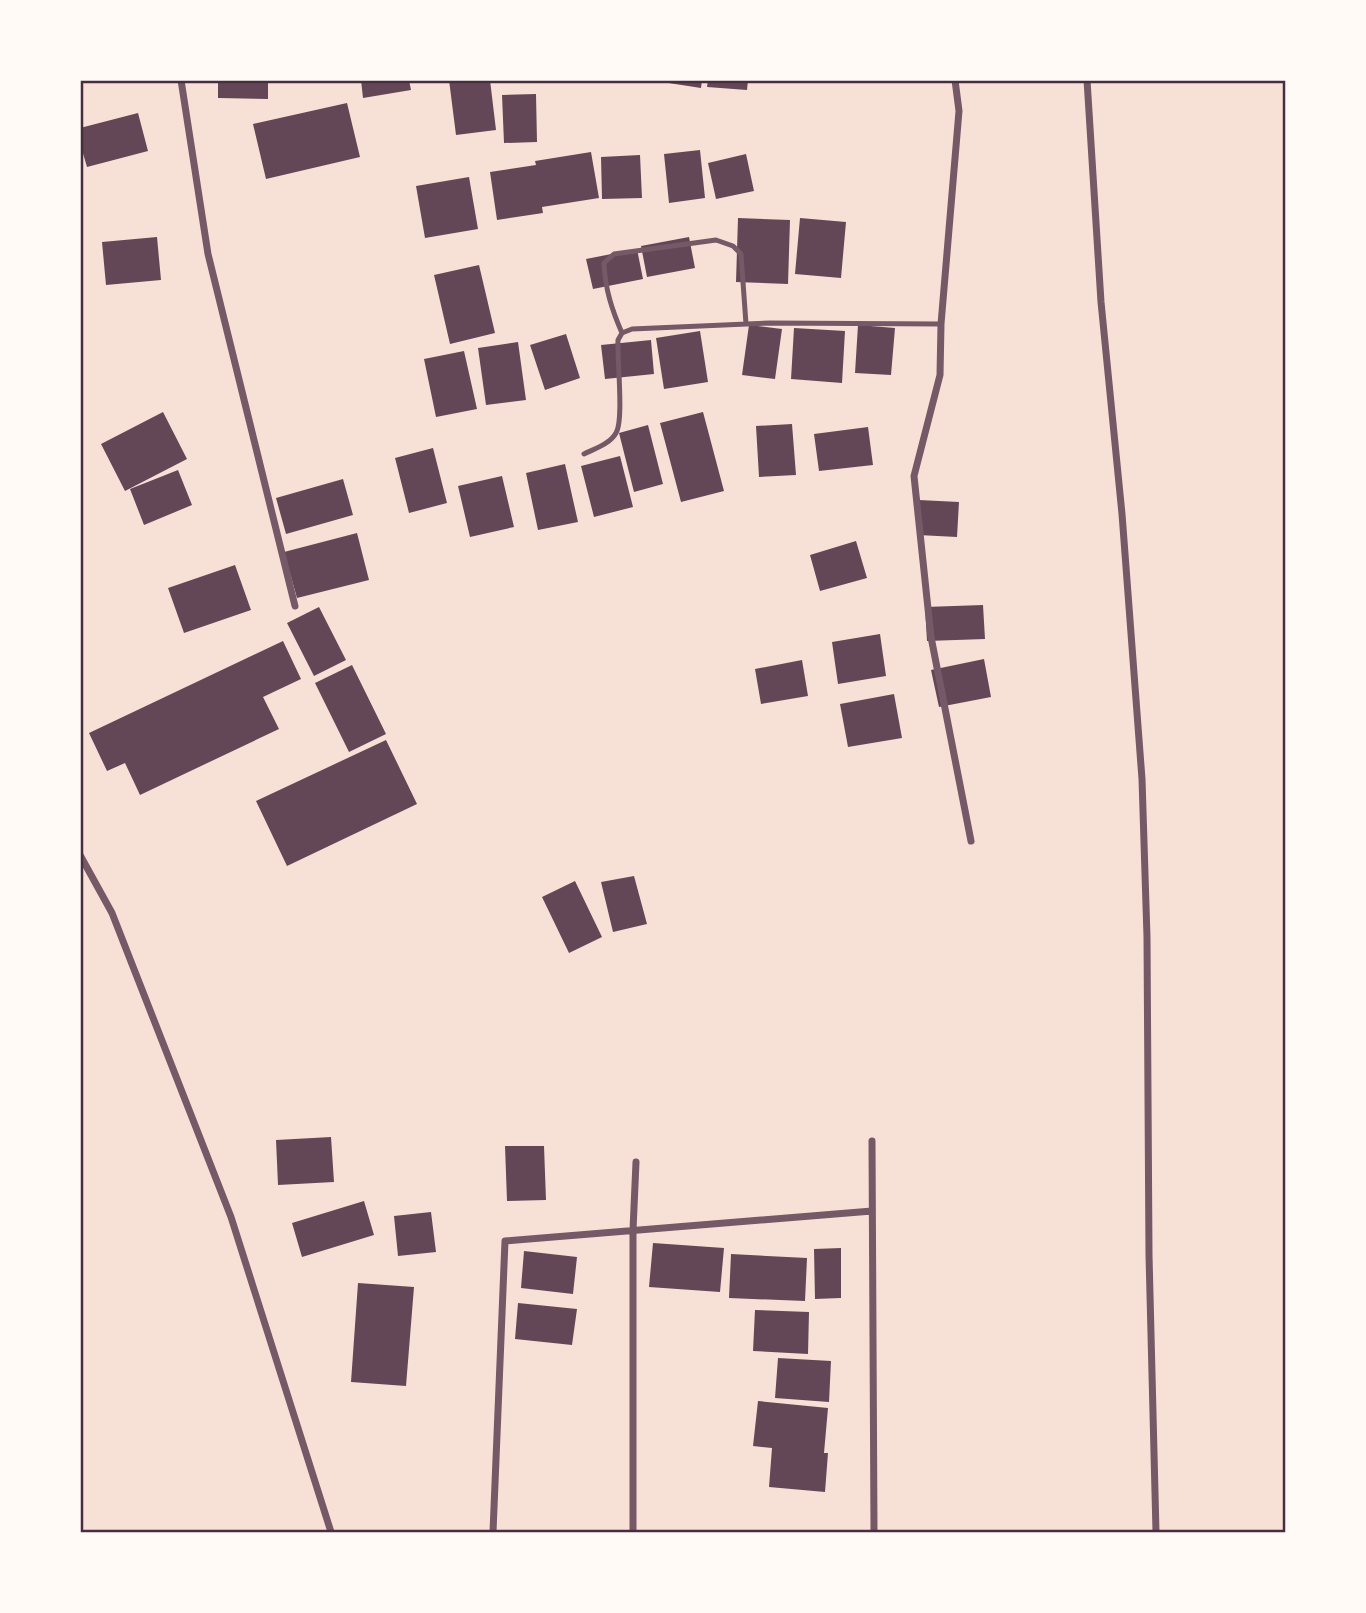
<svg xmlns="http://www.w3.org/2000/svg" width="1366" height="1613" font-family="'Nunito Sans',sans-serif">
	<style>
		.building { fill: #644757 }
		.lines { fill: none; stroke-linecap: round; stroke-linejoin: round }
		.service { stroke: #755966; stroke-width: 5 }
		.minor { stroke: #755966; stroke-width: 7 }
		.neatline { fill: none; stroke: #4a2c40; stroke-width: 2.5 }
	</style>
	<rect width="100%" height="100%" fill="#f7e1d7"/>
	<path class="building" d="M218 80H268V99L218 98Z
		M361 80H409L411 90 363 98Z
		M449 80H490L496 130 456 135Z
		M649 80H702L701 88Z
		M708 80H748L747 90 707 87Z
		M536 94 537 142 504 143 502 95Z
		M347 103 360 157 266 179 253 124Z
		M138 113 148 151 87 167 80 143V128Z
		M700 150 705 198 669 203 664 154Z
		M591 152 599 198 542 207 543 213 497 220 490 172 536 165 535 161Z
		M746 154 754 191 716 199 708 163Z
		M640 155 642 198 602 199 601 157Z
		M469 177 478 229 425 238 416 186Z
		M738 218 790 220 788 284 736 282Z
		M800 218 846 222 841 278 795 274Z
		M157 237 161 280 106 285 102 242Z
		M689 237 695 268 647 277 641 246Z
		M637 249 643 279 593 289 586 259Z
		M479 265 495 333 450 344 434 275Z
		M749 325 782 329 775 379 742 375Z
		M858 325 895 328 891 375 855 373Z
		M794 328 845 331 842 383 791 379Z
		M700 331 708 382 664 389 656 338Z
		M566 334 580 378 545 390 530 345Z
		M651 340 654 374 605 379 601 345Z
		M518 342 526 400 486 405 478 348Z
		M464 351 477 409 436 417 424 359Z
		M163 412 187 459 125 491 101 444Z
		M703 412 724 491 681 502 660 423Z
		M792 424 796 475 759 477 756 426Z
		M648 425 663 484 634 492 619 433Z
		M868 427 873 465 819 471 814 434Z
		M433 448 447 503 409 513 395 458Z
		M620 456 633 507 594 517 581 466Z
		M565 464 578 522 538 530 526 473Z
		M178 470 192 505 144 525 130 489Z
		M502 476 514 527 470 537 458 486Z
		M343 479 353 515 286 534 276 498Z
		M919 500 959 502 957 537 918 535Z
		M357 533 369 580 297 598 284 552Z
		M856 541 867 578 820 591 810 555Z
		M235 565 251 610 184 633 168 588Z
		M983 605 985 639 927 641 925 607Z
		M319 607 346 660 314 676 287 623Z
		M880 634 886 676 838 684 832 642Z
		M283 641 301 679 263 697 279 729 140 795 125 763 107 771 89 733Z
		M984 659 991 697 939 707 931 670Z
		M802 660 808 696 761 704 755 669Z
		M352 665 386 734 349 752 315 683Z
		M894 694 902 738 848 747 840 704Z
		M386 740 417 804 287 866 256 801Z
		M634 876 647 924 613 932 601 882Z
		M575 881 602 937 569 953 542 897Z
		M331 1137 334 1182 278 1185 276 1140Z
		M505 1146H544L546 1200 507 1201Z
		M364 1201 374 1235 302 1257 292 1223Z
		M431 1212 436 1252 398 1256 394 1216Z
		M653 1243 724 1248 720 1292 649 1287Z
		M841 1248V1298L815 1299 814 1249Z
		M524 1251 577 1257 573 1294 521 1288Z
		M731 1254 807 1258 805 1301 729 1298Z
		M358 1283 414 1287 406 1386 351 1382Z
		M518 1303 577 1309 572 1345 515 1339Z
		M755 1310 809 1312 808 1354 753 1351Z
		M778 1358 831 1361 829 1402 775 1398Z
		M758 1401 828 1408 824 1453H828L825 1492 769 1487 772 1448 753 1446Z"/>
	<g class="lines">
		<path class="service" d="M622 333C612 310 605 289 604 263L614 254 716 240 733 246 741 254 746 324
			M584 454C594 449 610 444 616 433 624 420 617 360 618 340L622 333 632 329 770 323 941 324"/>
		<path class="minor" d="M181 80 208 254 295 606
			M955 80 959 111 941 324 940 375 914 476 931 637 971 841
			M1087 80 1101 302 1122 514 1142 779 1147 937 1149 1255 1156 1532
			M80 855 112 913 231 1217 331 1532
			M872 1141 874 1532
			M493 1532 505 1241 872 1211
			M633 1532V1230L636 1162"/>
	</g>
	<rect width="1366" height="1613" fill="none" stroke="#fffaf5" stroke-width="164"/>
	<rect x="82" y="82" width="1202" height="1449" class="neatline"/>
</svg>
